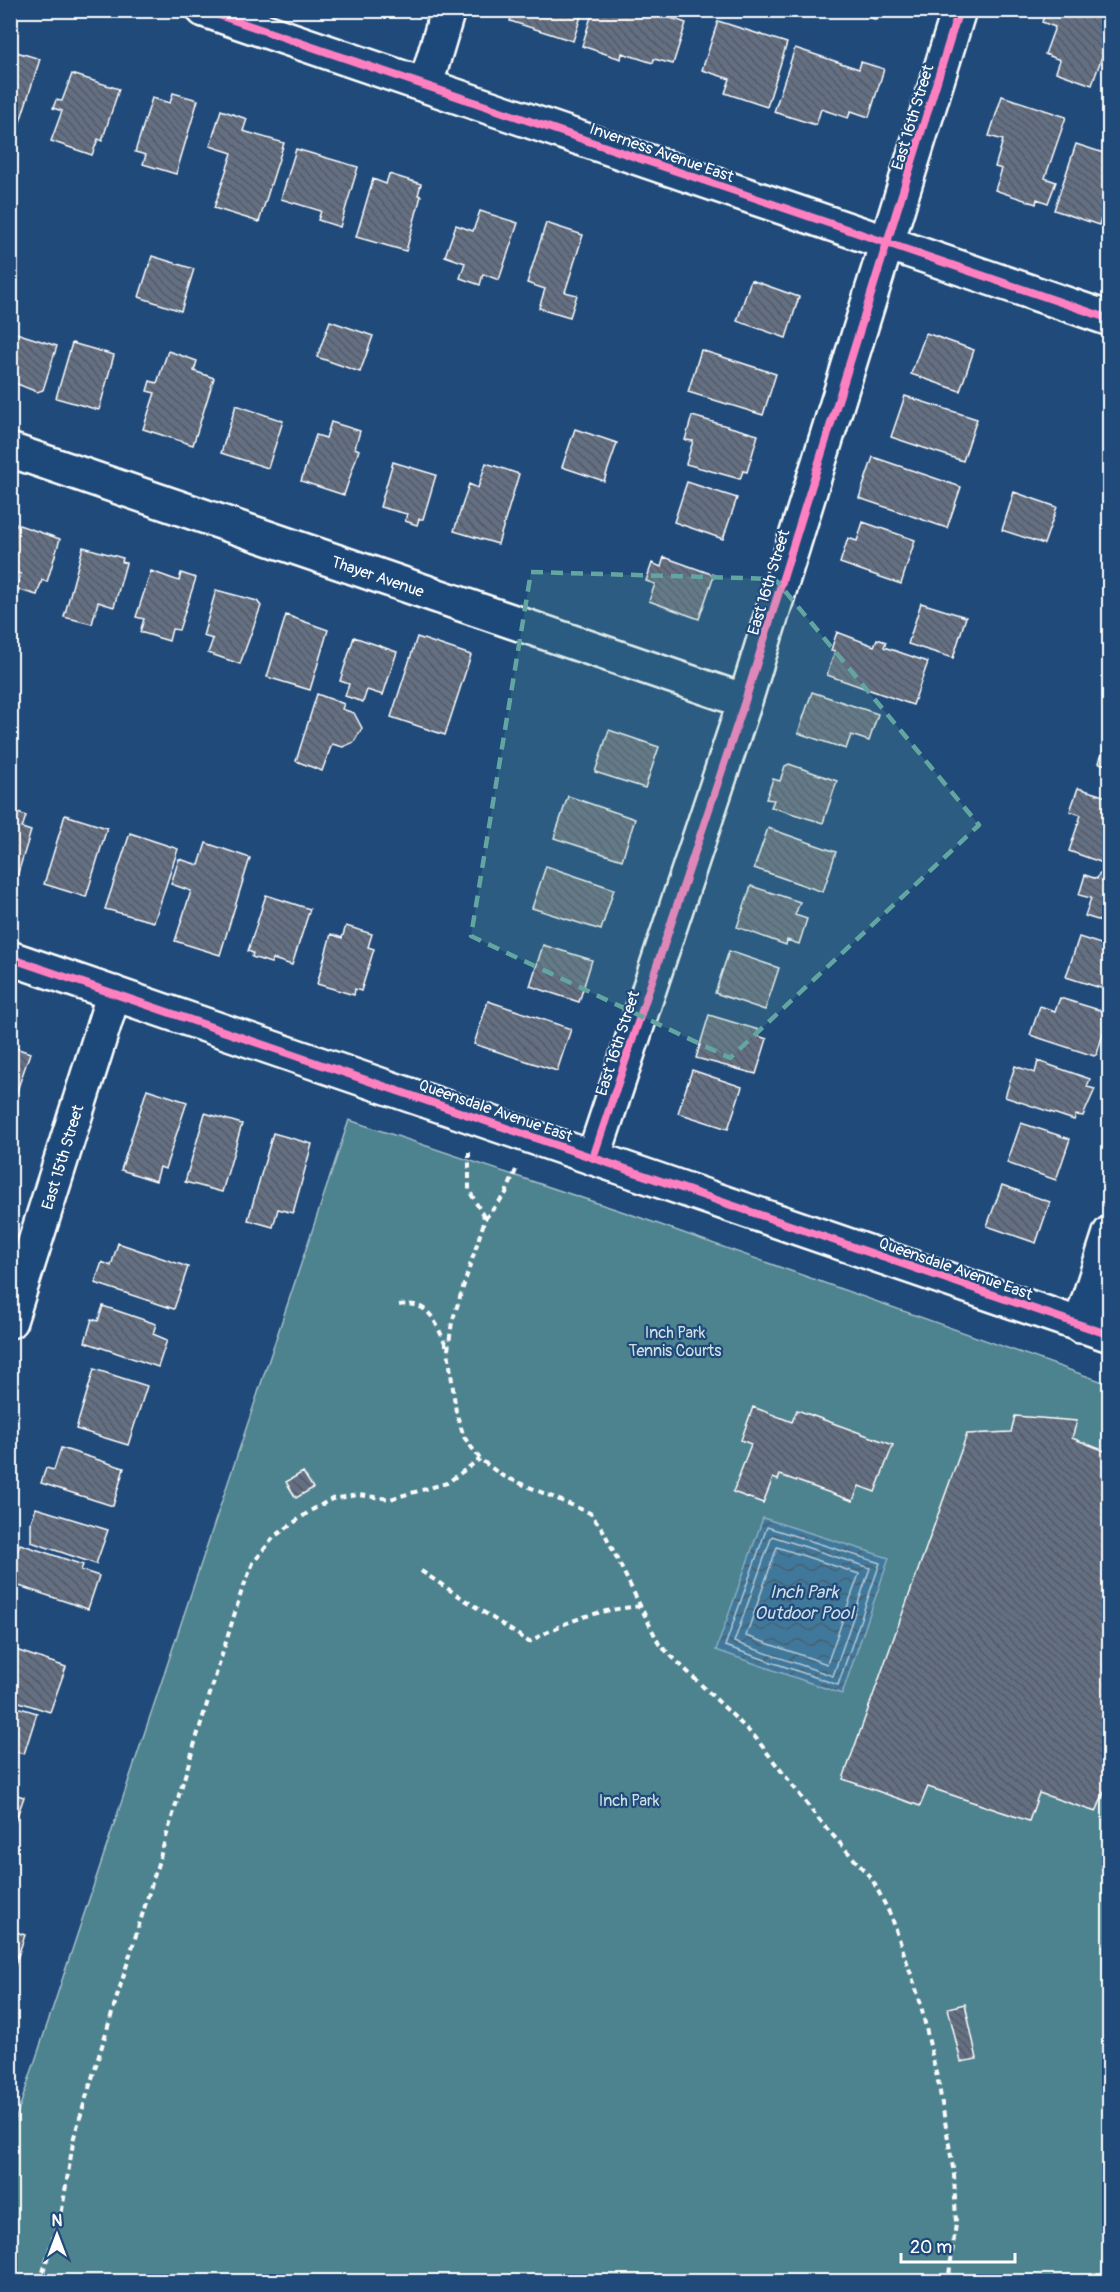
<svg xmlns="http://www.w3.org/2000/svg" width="1120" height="2292" font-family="Pangolin,sans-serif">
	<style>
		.park { fill: #4e828f; stroke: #a6c0c7; stroke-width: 1.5 }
		.water { fill: url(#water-waves); stroke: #8caec3; stroke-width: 1.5 }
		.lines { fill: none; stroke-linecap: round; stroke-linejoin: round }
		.shore { stroke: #b3c9d7; stroke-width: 1.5 }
		.building { fill: url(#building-back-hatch); stroke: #fff; stroke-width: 1.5 }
		.minor-casing { stroke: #fff; stroke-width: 38 }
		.path { stroke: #fff; stroke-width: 4; stroke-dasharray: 6 4.5; stroke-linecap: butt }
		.minor { stroke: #1f4a7a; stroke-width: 33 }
		.cycleway-casing { stroke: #1f4a7a; stroke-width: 11 }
		.cycleway { stroke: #ff80c0; stroke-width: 8 }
		.marked { fill: #63a6a1; fill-opacity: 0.2; stroke: #63a6a1; stroke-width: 4.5; stroke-dasharray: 12 8; stroke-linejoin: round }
		.labels { text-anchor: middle; stroke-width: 4.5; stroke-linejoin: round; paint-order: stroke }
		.street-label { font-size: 16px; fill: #fff; stroke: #1f4a7a }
		.park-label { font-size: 16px; fill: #d3e0e3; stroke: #1f4a7a }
		.water-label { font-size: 18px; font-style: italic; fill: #cfdde6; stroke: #1f4a7a }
	</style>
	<defs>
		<pattern id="water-waves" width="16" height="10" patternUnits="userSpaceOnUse" patternTransform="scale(1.5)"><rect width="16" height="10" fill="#40789b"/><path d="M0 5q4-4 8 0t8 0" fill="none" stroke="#476070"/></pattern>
		<pattern id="building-back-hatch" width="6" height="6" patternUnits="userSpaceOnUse" patternTransform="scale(1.5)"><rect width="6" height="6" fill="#647083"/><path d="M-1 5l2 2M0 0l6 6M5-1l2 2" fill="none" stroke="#565a62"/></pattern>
	</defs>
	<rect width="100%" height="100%" fill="#1f4a7a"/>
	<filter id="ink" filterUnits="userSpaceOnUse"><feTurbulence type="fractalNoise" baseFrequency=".0167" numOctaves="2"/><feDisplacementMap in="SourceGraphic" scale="12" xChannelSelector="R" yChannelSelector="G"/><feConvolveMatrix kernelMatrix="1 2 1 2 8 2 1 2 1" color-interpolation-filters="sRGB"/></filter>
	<g filter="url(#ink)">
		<path class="park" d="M349 1120 630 1214 1109 1384V2281L11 2282V2133Z"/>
		<path class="water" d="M763 1518 889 1558 842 1694 716 1650Z"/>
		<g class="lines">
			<path class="shore" d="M767 1527 880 1563 838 1685 725 1646Z
				M772 1536 870 1568 833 1676 734 1642Z
				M777 1547 859 1574 827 1664 746 1636Z"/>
		</g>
		<path class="building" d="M513 10H583L573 41 510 21Z
			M593 10 669 12 668 17 686 23 673 64 654 59 653 63 622 53 621 59 582 46Z
			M850 10H880L877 20Z
			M1046 10H1110V49L1105 48 1092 85 1056 72 1060 60 1045 54 1055 27 1042 22Z
			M718 21 787 43 767 107 725 93 730 79 702 70Z
			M795 48 859 69 861 62 884 69 869 117 851 111 848 118 821 109 816 125 774 112Z
			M10 50 40 59 13 144H10Z
			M72 74 119 89 102 141 98 139 92 155 51 141 62 111 53 108 56 100 62 101Z
			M173 93 198 100 176 174 143 164 146 155 135 152 152 98 170 103Z
			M1002 96 1066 117 1045 178 1056 182 1048 203 1037 199 1036 204 995 190 1002 169 995 167 1003 140 989 136Z
			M221 110 247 119 243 131 284 143 259 222 214 208 232 153 210 146Z
			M1076 144 1110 155V211L1104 210 1099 225 1054 210Z
			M296 149 358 167 340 227 318 220 321 211 281 199Z
			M389 174 421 184 418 195 421 196 406 251 356 237 373 179 386 184Z
			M480 211 518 223 499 280 483 274 480 285 460 278 465 263 445 256 456 225 473 231Z
			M546 223 583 235 565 292 577 295 570 317 539 308 545 289 527 283Z
			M152 256 194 269 181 311 139 297Z
			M751 280 799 297 786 338 737 321Z
			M330 321 373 336 360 372 317 357Z
			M13 332 57 346 43 390 37 392 10 381Z
			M926 333 974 350 960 391 911 374Z
			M72 343 114 355 99 410 56 398Z
			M701 350 776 374 763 415 688 392Z
			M168 351 197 361 194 371 214 378 193 445 143 429 155 393 147 391 150 381 157 383Z
			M905 396 977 419 963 461 891 437Z
			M236 405 283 421 268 468 221 453Z
			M692 416 758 435 747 472 743 471 740 479 686 464 693 441 685 440Z
			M331 422 360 431 355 448 359 450 344 495 301 481 316 435 326 438Z
			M575 429 617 443 604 481 562 467Z
			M873 457 961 487 947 528 859 498Z
			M393 462 436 475 423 519H419L417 525 405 521 407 514 380 507Z
			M486 463 519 474 498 544 454 531 469 484 478 488Z
			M687 482 737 498 723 539 674 522Z
			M1014 492 1057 507 1044 544 1002 530Z
			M863 522 915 540 901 584 840 563 848 538 857 541Z
			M16 524 60 539 47 582 42 580 37 595 16 589 21 574 10 571V543Z
			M83 547 123 558 122 562 126 563 114 607 98 602 92 624 64 617Z
			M664 557 714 575 699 619 649 601 655 584 646 581 652 563 661 567Z
			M151 571 179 581 181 573 196 578 179 630 172 629 169 641 140 632 144 619 136 617Z
			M216 590 257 601 261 606 240 664 208 653 213 639 203 636Z
			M921 603 966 617 953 658 908 644Z
			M286 615 328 630 310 690 267 677Z
			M837 632 874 646 877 639 886 642 884 647 928 662 913 705 827 675 835 651 831 650Z
			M354 637 397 652 383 695 367 690 363 702 345 696 349 684 340 681Z
			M417 637 471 655 445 735 391 717Z
			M812 692 878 714 869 741 851 735 846 749 798 733Z
			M317 694 344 704 342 709 354 713 362 728 354 742 343 747 332 744 322 771 296 761Z
			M609 730 659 747 645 788 595 772Z
			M1105 744 1110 746V766L1099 763Z
			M789 764 837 781 823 823 771 807 774 800 766 799 773 779 780 781 785 766Z
			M1078 788 1110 798V854L1106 864 1069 851 1081 815 1070 811Z
			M568 796 635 819 622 860 554 838Z
			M10 810 26 816 22 828 31 831 15 883 10 882Z
			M65 815 107 828 86 897 44 884Z
			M768 828 836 852 823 892 754 868Z
			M130 833 178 849 154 922 105 909Z
			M206 843 250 858 220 955 175 941 191 891 171 884 179 859 199 865Z
			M546 866 614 889 601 930 532 908Z
			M1099 874 1110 877V924L1085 916 1091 898 1079 895 1085 875 1097 879Z
			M751 886 800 902 795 915 807 919 799 944 787 940 786 945 737 927Z
			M266 895 310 909 292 965 273 959 271 963 252 957 253 953 248 951Z
			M346 926 372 934 368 947 374 949 361 991 355 989 354 995 317 984 331 934 342 938Z
			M1079 937 1110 947V991L1066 977Z
			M543 945 592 960 579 1002 530 986Z
			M729 951 779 968 765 1010 715 993Z
			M1060 998 1109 1013 1097 1054 1094 1056 1030 1035 1040 1006 1055 1011Z
			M488 1001 571 1029 557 1071 474 1044Z
			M709 1015 759 1030 758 1036 767 1039 756 1074 696 1058Z
			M10 1046 30 1053 10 1111Z
			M1038 1061 1090 1079 1087 1087 1095 1089 1083 1116 1076 1115 1074 1120 1005 1097 1015 1066 1035 1073Z
			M692 1070 742 1087 728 1129 678 1113Z
			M147 1089 187 1102 165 1169 160 1167 156 1181 121 1170Z
			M205 1113 242 1124 222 1192 185 1182Z
			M1021 1123 1070 1139 1056 1180 1007 1163Z
			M273 1133 312 1144 293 1213 278 1209 273 1227 248 1220Z
			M1002 1185 1050 1202 1036 1243 987 1226Z
			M118 1243 188 1267 174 1309 95 1283 102 1262 111 1266Z
			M103 1306 156 1324 153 1334 167 1340 158 1367 85 1342 92 1319 98 1321Z
			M94 1369 147 1386 128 1445 76 1429Z
			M753 1407 792 1422 797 1410 893 1445 875 1492 859 1486 853 1501 780 1475 778 1480 773 1478 763 1503 733 1492 751 1444 741 1440Z
			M1015 1416 1077 1421 1072 1438 1110 1453V1778L1096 1812 1039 1793 1029 1821 928 1787 920 1806 843 1779 967 1434 1011 1432Z
			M61 1448 124 1468 113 1506 41 1483 46 1468 54 1470Z
			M303 1472 313 1488 296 1498 286 1482Z
			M36 1508 108 1530 96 1564 31 1542V1522Z
			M20 1544 83 1565 81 1570 99 1576 88 1609 10 1583V1572Z
			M10 1648 66 1667 50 1712 10 1699Z
			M10 1705 37 1713 24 1754 10 1750Z
			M10 1793 24 1797 10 1836Z
			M10 1925 16 1927 14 1931 25 1935 13 1971 10 1970Z
			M965 2004 977 2059 961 2062 948 2008Z"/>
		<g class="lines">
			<g class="minor-casing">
				<path id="minor" d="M204 10 1110 319
					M426 84 448 10
					M10 450 745 701
					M10 958 1110 1335
					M593 1158 745 701 959 10
					M10 1321 114 993
					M1080 1326 1110 1233"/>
			</g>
			<path class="path" d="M469 1152V1190L485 1219
				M516 1170 506 1193 485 1219 452 1322 448 1350 456 1412 464 1437 480 1459 501 1475 590 1513 603 1530 659 1644 755 1737 820 1821 872 1879 892 1918 920 2001 939 2086 954 2174 956 2224 948 2282
				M399 1305C432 1300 435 1324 448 1349
				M421 1571 529 1642C567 1620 597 1610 641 1606
				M40 2282 62 2210 74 2137 241 1593 253 1563 274 1537 310 1511 332 1499 358 1495 390 1499 447 1483 480 1459"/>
			<use href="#minor" class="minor"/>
			<g class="cycleway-casing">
				<path id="cycleway" d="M204 10 1110 319
					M10 958 1110 1335
					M593 1158 745 701 959 10"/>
			</g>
			<use href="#cycleway" class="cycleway"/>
		</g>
	</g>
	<path class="marked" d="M531 572 775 579 979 825 730 1058 471 936Z"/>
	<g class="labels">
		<g class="street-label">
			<text transform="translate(912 117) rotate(-73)" y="6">East 16th Street</text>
			<text transform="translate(662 152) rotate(19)" y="6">Inverness Avenue East</text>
			<text transform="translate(378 576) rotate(19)" y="6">Thayer Avenue</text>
			<text transform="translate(768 582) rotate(-73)" y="6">East 16th Street</text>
			<text transform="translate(617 1043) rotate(-72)" y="6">East 16th Street</text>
			<text transform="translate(496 1110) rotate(19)" y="6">Queensdale Avenue East</text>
			<text transform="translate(62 1157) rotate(-73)" y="6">East 15th Street</text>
			<text transform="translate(956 1268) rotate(19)" y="6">Queensdale Avenue East</text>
		</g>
		<g class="park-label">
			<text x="675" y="1338">Inch Park<tspan x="675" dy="18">Tennis Courts</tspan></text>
			<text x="629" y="1806">Inch Park</text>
		</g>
		<g class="water-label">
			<text x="804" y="1598">Inch Park<tspan x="804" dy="21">Outdoor Pool</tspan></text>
		</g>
	</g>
	<rect width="1120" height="2292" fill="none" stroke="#1f4a7a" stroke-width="36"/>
	<rect x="18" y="18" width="1084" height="2256" fill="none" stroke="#fff" stroke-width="2" filter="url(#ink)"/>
	<g transform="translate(57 2235)" stroke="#1f4a7a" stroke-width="4.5" paint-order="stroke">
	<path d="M0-4.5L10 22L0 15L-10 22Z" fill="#ffffff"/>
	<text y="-9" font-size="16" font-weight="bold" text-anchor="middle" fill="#ffffff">N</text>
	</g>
	<path d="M901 2253v9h114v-9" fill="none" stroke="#ffffff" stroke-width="3"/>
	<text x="910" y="2253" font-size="18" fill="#ffffff" stroke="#1f4a7a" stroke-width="4.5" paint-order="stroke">20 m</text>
</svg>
